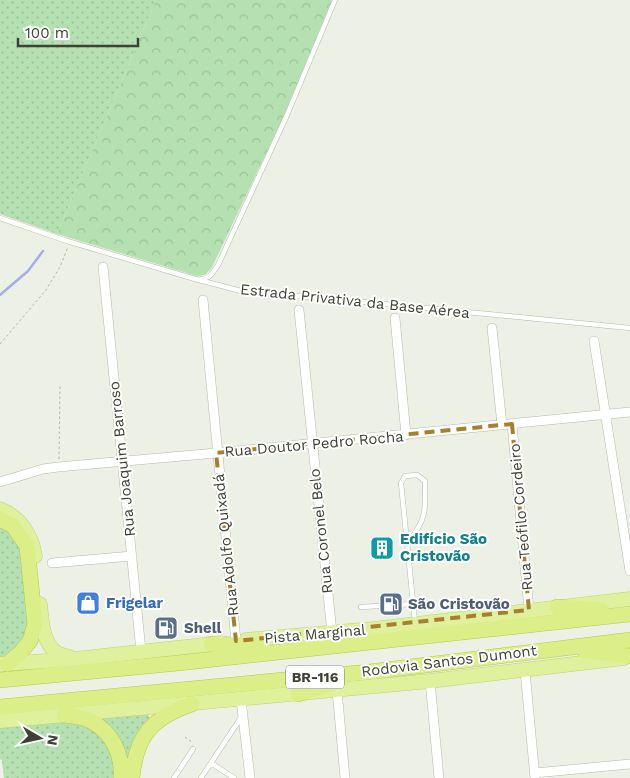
<svg xmlns="http://www.w3.org/2000/svg" width="630" height="778" font-family="'Work Sans',sans-serif">
	<style>
		.grass { fill: url(#grass-dots) }
		.forest { fill: url(#forest-crowns) }
		.lines { fill: none; stroke-linecap: round; stroke-linejoin: round }
		.stream { stroke: #a7ade6; stroke-width: 2.5 }
		.service-casing { stroke: #b7baa8; stroke-width: 5.5 }
		.minor-casing { stroke: #b7baa8; stroke-width: 10 }
		.primary-casing { stroke: #bfd46e; stroke-width: 15 }
		.trunk-casing { stroke: #b7c945; stroke-width: 16 }
		.path { stroke: #b5ba9b; stroke-width: 1; stroke-dasharray: 2.5 2.5; stroke-linecap: butt }
		.service { stroke: #fff; stroke-width: 4.5 }
		.minor { stroke: #fff; stroke-width: 9 }
		.primary { stroke: #dff19c; stroke-width: 14 }
		.trunk { stroke: #dbee88; stroke-width: 15 }
		.marked { fill: none; stroke: #a77f2f; stroke-width: 4; stroke-dasharray: 10 6; stroke-linejoin: round }
		.labels { text-anchor: middle; stroke-width: 4; stroke-linejoin: round; paint-order: stroke }
		.shield { fill: #fff; stroke: #797a72; stroke-width: 1 }
		.shield-label { font-size: 14px; font-weight: bold; fill: #404135 }
		.street-label { font-size: 15px; fill: #404135; stroke: #fff }
		.culture-label { font-size: 15px; font-weight: bold; fill: #0d838f; stroke: #fff; text-anchor: start }
		.shop-label { font-size: 15px; font-weight: bold; fill: #366cbe; stroke: #fff; text-anchor: start }
		.service-label { font-size: 15px; font-weight: bold; fill: #4e5e75; stroke: #fff; text-anchor: start }
	</style>
	<defs>
		<pattern id="grass-dots" width="8" height="8" patternUnits="userSpaceOnUse" patternTransform="scale(1.25)"><rect width="8" height="8" fill="#b4e0b2"/><path d="M2 2h.1M6 6h.1" fill="none" stroke="#9cc19a" stroke-width="1.8" stroke-linecap="round"/></pattern>
		<pattern id="forest-crowns" width="20" height="18" patternUnits="userSpaceOnUse" patternTransform="scale(1.25)"><rect width="20" height="18" fill="#b4e0b2"/><path d="M2 6a3 3 0 1 1 6 0M12 15a3 3 0 1 1 6 0" fill="none" stroke="#9cc19a"/></pattern>
	</defs>
	<rect width="100%" height="100%" fill="#edf0e4"/>
	<path class="grass" d="M0 0H156L57 234 0 214Z
		M0 524 7 527 23 549 31 612 26 640 0 661Z
		M147 713 151 721 128 775 94 717Z
		M65 720 84 723 113 748 119 778H4L2 760 0 759V726Z"/>
	<path class="forest" d="M156 0H332L282 120 213 265C209 272 205 276 197 276L57 234Z"/>
	<g class="lines">
		<path class="stream" d="M0 295 28 271 43 251"/>
		<g class="service-casing">
			<path id="service" d="M0 218 67 241 195 279 245 292 323 298 630 328
				M201 279C210 279 214 271 218 265L287 115 335 0
				M407 544C426 520 426 512 425 481L417 475 405 476 401 483 415 622
				M361 607 413 604
				M211 763 234 778
				M174 778 193 749
				M201 778 242 716"/>
		</g>
		<g class="minor-casing">
			<path id="minor" d="M103 267 141 651
				M203 300 236 641
				M299 310 332 633
				M395 318 406 435
				M492 328 502 425
				M594 341 630 571
				M512 424 529 610
				M0 482 43 469 58 467 216 453 630 412
				M52 563 132 556
				M525 671 535 778
				M430 681 439 778
				M337 690 345 778
				M241 699 250 778
				M535 773 630 764"/>
		</g>
		<g class="primary-casing">
			<path id="primary" d="M0 509C20 517 32 535 35 556
				M40 604C42 620 42 643 57 653 61 655 67 656 72 658
				M246 640 373 629 630 599
				M2 664 75 659 222 643
				M0 721 430 681 624 658"/>
		</g>
		<g class="trunk-casing">
			<path id="trunk" d="M0 519 13 526 27 546 35 624 30 641 20 653 7 664
				M557 607 601 610
				M211 644 262 646
				M585 651 630 656
				M0 680 178 663 630 614
				M298 694 339 681
				M0 707 369 672 630 640
				M64 715C73 716 83 717 91 721 112 732 123 755 121 778
				M132 778C136 735 152 718 192 704"/>
		</g>
		<path class="path" d="M0 344 46 290 60 267 68 247
			M59 459 60 385
			M185 737 192 742"/>
		<use href="#service" class="service"/>
		<use href="#minor" class="minor"/>
		<use href="#primary" class="primary"/>
		<use href="#trunk" class="trunk"/>
	</g>
	<path class="marked" d="M512 424 529 610 236 641 216 453Z"/>
	<defs>
		<g id="building-square" transform="scale(1.25)"><rect x="-9" y="-9" width="18" height="18" rx="4" fill="#0f9aa8" stroke="#fff"/><path d="M-4-6H4V6H1V3H-1V6H-4ZM-2.5-4.3h1.7v1.8h-1.7ZM.8-4.3h1.7v1.8H.8ZM-2.5-1h1.7V.8h-1.7ZM.8-1h1.7V.8H.8Z" fill="#fff"/></g>
		<g id="shop-square" transform="scale(1.25)"><rect x="-9" y="-9" width="18" height="18" rx="4" fill="#3f7fe0" stroke="#fff"/><path d="M-5-2.5h2.3a2.7 3.5 0 0 1 5.4 0H5L5.5 6h-11ZM-1.5-2.5h3a1.5 2.3 0 0 0-3 0Z" fill="#fff"/></g>
		<g id="fuel-square" transform="scale(1.25)"><rect x="-9" y="-9" width="18" height="18" rx="4" fill="#5c6f8a" stroke="#fff"/><path d="M-5.5-6h7V0h2V4h1.3V-2.5L3-4.5l.8-.8L6-3V5H2.5V1h-1V6h-7ZM-4.2-4.7v3.2H.2V-4.7Z" fill="#fff"/></g>
	</defs>
	<g fill-rule="evenodd">
		<use href="#building-square" x="382" y="548"/>
		<use href="#shop-square" x="88" y="603"/>
		<use href="#fuel-square" x="391" y="604"/>
		<use href="#fuel-square" x="166" y="628"/>
	</g>
	<g class="labels">
		<rect class="shield" x="286" y="665.5" width="58" height="23" rx="4"/>
		<g class="shield-label">
			<text x="315" y="682">BR-116</text>
		</g>
		<g class="street-label">
			<text transform="translate(355 301) rotate(6)" y="5">Estrada Privativa da Base Aérea</text>
			<text transform="translate(314 444) rotate(-5)" y="5">Rua Doutor Pedro Rocha</text>
			<text transform="translate(122 459) rotate(-96)" y="5">Rua Joaquim Barroso</text>
			<text transform="translate(521 517) rotate(-95)" y="5">Rua Teófilo Cordeiro</text>
			<text transform="translate(321 531) rotate(-96)" y="5">Rua Coronel Belo</text>
			<text transform="translate(226 545) rotate(-96)" y="5">Rua Adolfo Quixadá</text>
			<text transform="translate(315 634) rotate(-5)" y="5">Pista Marginal</text>
			<text transform="translate(449 661) rotate(-7)" y="5">Rodovia Santos Dumont</text>
		</g>
		<g class="culture-label">
			<text x="400" y="544">Edifício São<tspan x="400" dy="17">Cristovão</tspan></text>
		</g>
		<g class="shop-label">
			<text x="106" y="608">Frigelar</text>
		</g>
		<g class="service-label">
			<text x="408" y="609">São Cristovão</text>
			<text x="184" y="633">Shell</text>
		</g>
	</g>
	<g transform="translate(40 738) rotate(99)" stroke="#ffffff" stroke-width="4" paint-order="stroke">
	<path d="M0-4L9 19L0 12L-9 19Z" fill="#404135"/>
	<text y="-8" font-size="14" font-weight="bold" text-anchor="middle" fill="#404135">N</text>
	</g>
	<path d="M18 38v8h120v-8" fill="none" stroke="#404135" stroke-width="2.5"/>
	<text x="25" y="38" font-size="15" fill="#404135" stroke="#ffffff" stroke-width="4" paint-order="stroke">100 m</text>
</svg>
